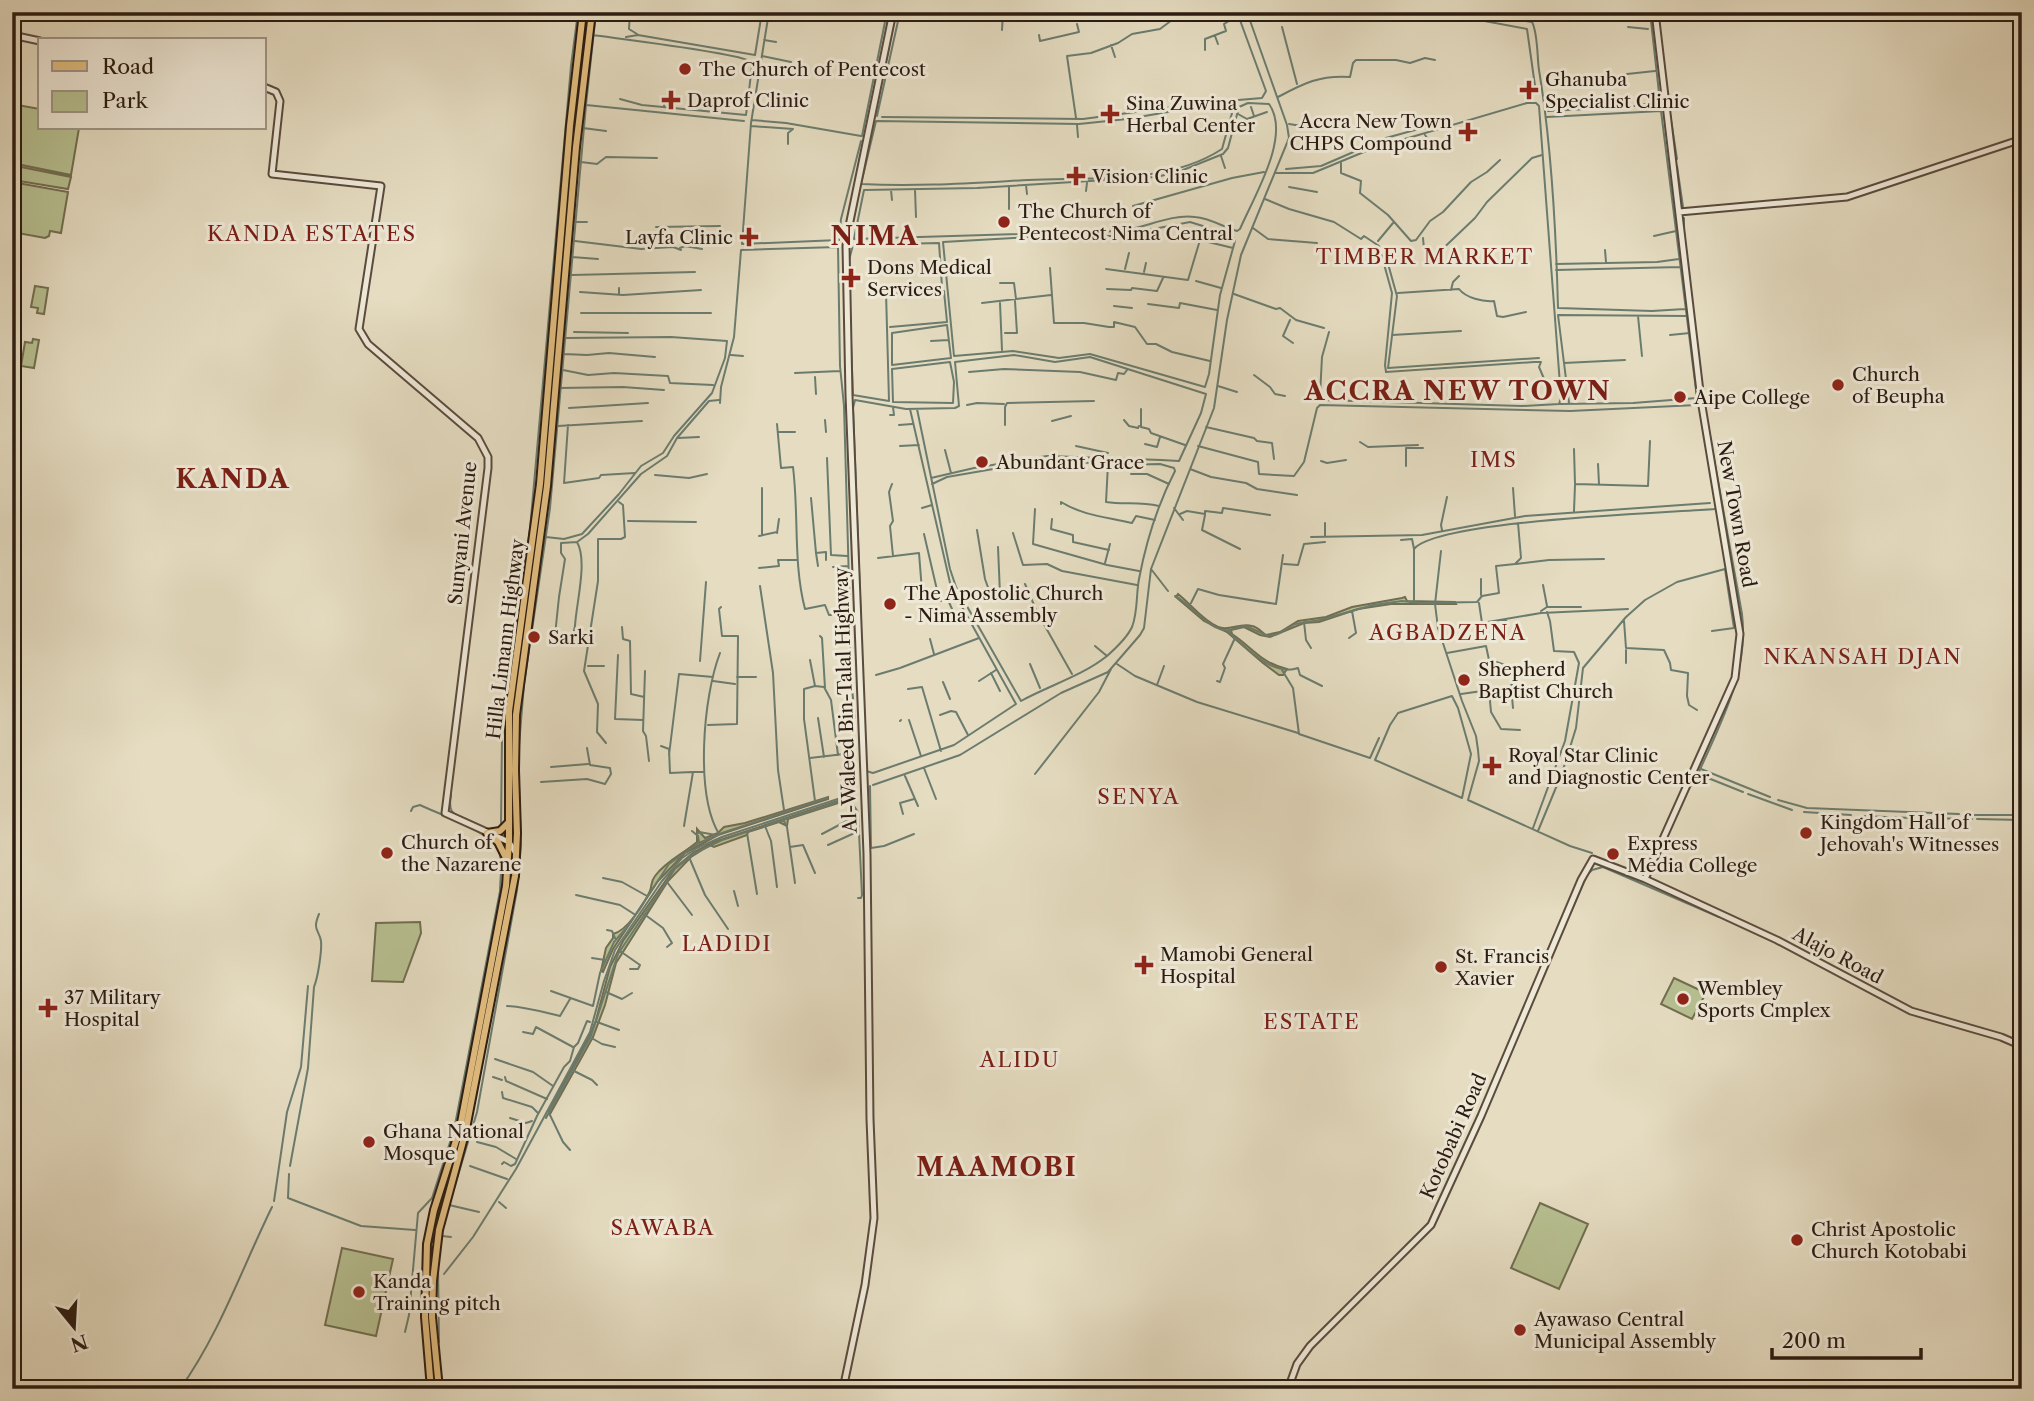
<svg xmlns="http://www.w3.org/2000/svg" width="2034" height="1401" font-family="'Libre Caslon Text',serif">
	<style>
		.green { fill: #b7c091; stroke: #716e51; stroke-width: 2 }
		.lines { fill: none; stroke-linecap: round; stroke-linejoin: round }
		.stream { stroke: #6b7c6f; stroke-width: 2 }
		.minor-casing { stroke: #5a4b3d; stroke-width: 9 }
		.major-casing { stroke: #2b1b11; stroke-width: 10 }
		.minor { stroke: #eee8d7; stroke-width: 5 }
		.major { stroke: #e2be80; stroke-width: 6 }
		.poi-dot { fill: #8f2418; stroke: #eee8d7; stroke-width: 2.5 }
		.labels { text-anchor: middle; stroke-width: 6; stroke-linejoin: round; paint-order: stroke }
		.poi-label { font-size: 19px; fill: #2b1b11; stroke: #eee8d7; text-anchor: start }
		.street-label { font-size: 19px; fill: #2b1b11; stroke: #eee8d7 }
		.neighbourhood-label { font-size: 21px; letter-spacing: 2px; fill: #7a1f14; stroke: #eee8d7 }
		.district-label { font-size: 26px; font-weight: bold; letter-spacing: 2px; fill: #7a1f14; stroke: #eee8d7 }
	</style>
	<rect width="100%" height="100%" fill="#e5dcc1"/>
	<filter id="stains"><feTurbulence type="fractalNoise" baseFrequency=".00286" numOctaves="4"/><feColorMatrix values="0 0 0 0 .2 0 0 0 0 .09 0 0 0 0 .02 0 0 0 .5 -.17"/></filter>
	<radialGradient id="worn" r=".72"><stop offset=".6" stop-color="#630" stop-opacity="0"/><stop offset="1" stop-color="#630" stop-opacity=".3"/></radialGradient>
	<path class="green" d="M12 104 40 109V128H79L71 175 12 163Z
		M21 167 71 177 68 189 19 181Z
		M12 182 68 192 61 233 50 231 49 236 45 238 12 232Z
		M35 286 48 288 44 314 37 313 38 308 31 307Z
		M33 339 39 340 34 368 21 366 25 342 32 343Z
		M1178 594C1192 605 1202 620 1218 627 1229 632 1240 622 1252 626 1258 627 1261 632 1266 635L1280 632 1298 621 1326 617 1352 607 1402 598 1405 597 1407 601 1455 602 1456 604H1391L1358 609 1319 622 1304 623 1270 637 1260 635 1244 627 1231 630 1232 634C1253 648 1261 663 1287 669L1283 675H1279L1263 663 1227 632 1204 621 1176 597Z
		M828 797V799L718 835 685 853 658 881 613 949 603 972 601 971 606 948 613 938V934C627 931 644 904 650 891 652 885 651 881 655 876 666 861 683 854 697 842V829L705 838 718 833 724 827 745 823Z
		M847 798 848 800 788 819 787 826 779 822 748 832 747 835 714 847 710 845 691 857 668 881 616 963 605 1005 593 1037 550 1114 549 1111 590 1035 596 1020 610 967 623 941 674 869 694 852 714 842Z
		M420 922 421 933 403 982 372 981 376 923Z
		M1674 978 1706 993 1692 1019 1661 1004Z
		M1540 1203 1588 1224 1559 1289 1511 1268Z
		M342 1248 393 1259 376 1336 325 1325Z"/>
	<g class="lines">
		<path class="stream" d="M630 12 629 29 637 34
			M769 12 751 123 742 244 839 240 841 219 861 141
			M1303 12 1306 21
			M1436 12 1527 29 1536 93
			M1473 12 1532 22C1538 33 1537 57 1539 70 1552 148 1556 229 1558 308L1652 311 1685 309
			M974 21V18L1002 15
			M1086 21 1120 14 1122 12
			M1282 27 1297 84
			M1628 27 1648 29
			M1002 30 1003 12
			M593 35C613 38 740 53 749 61 751 63 751 65 752 66L746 115 642 105 620 99
			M1039 35 1040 41 1079 32 1077 24
			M1215 36 1218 44
			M626 37 638 35 755 55 762 12
			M764 40 776 42
			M1111 45 1115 57
			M1205 50V39L1226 31 1224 24 1229 21 1228 12
			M762 56 791 62
			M1627 74 1655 71
			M1278 97C1304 83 1320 75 1350 77L1353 63 1356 60H1396L1410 63 1425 58 1435 60
			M1248 103 1269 104C1292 136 1253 198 1240 229L1237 231C1223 227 1210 218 1195 217 1169 214 1146 228 1120 231L854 239 864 190 977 188 1156 177 1178 172 1223 154 1228 148 1239 107Z
			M586 105 744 121
			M664 106 665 97
			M1226 106 1232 113 1222 149C1167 185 1090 177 1028 180 972 183 917 187 861 184L876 121 1079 124 1127 119 1197 107Z
			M1251 107 1254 116
			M1548 111 1627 107 1660 102 1650 12
			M1238 114 1247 119 1267 112
			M1670 114 1677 159
			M877 116 900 12
			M882 117 1083 119 1203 103 1262 98 1266 91 1237 12
			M1547 117 1661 111 1697 398 1633 403 1560 404
			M1076 118 1067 56 1091 53 1118 43 1132 34 1160 29 1176 17 1175 12
			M752 120 786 123 861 136
			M1289 124 1302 126
			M1077 125 1078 137
			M751 126 793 129 788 133V144
			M583 128 606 131
			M1425 135 1434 147
			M862 136 887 12
			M1221 156 1225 168
			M581 162 597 164 606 157 657 158
			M1341 163V173L1361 181 1360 193 1388 215 1411 241 1416 240 1430 221 1443 212 1471 182 1487 172 1500 160
			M1677 166 1683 207
			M1286 169 1321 166 1386 138 1433 125
			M1276 173H1313L1371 149 1527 103H1536L1539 106 1561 398 1559 404 1522 406 1322 400 1320 395 1322 357 1329 332
			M1026 185 1027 194
			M1289 187 1317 192
			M891 190 892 200
			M915 190 916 217
			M1086 191 1087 183
			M1265 199 1289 209 1334 222 1361 239 1364 236 1379 246 1392 293 1385 365 1386 372 1534 362H1541L1539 367 1545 381
			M1133 206 1232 178 1264 172
			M1009 209V186
			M1684 218V232L1703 398 1742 614C1749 672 1721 722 1698 774L1743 792
			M575 222H587
			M1190 222 1232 235 1235 241 1220 295 1209 374 1205 387 1090 354 1059 358 1013 351 954 356 943 242 1049 236H1117Z
			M656 227 720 226
			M1253 228 1268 239 1317 243
			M1654 236 1676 231
			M1423 238 1424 249 1438 266
			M575 241 641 249 673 247 681 250
			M1378 241 1393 223
			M939 243 942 287 888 290 886 292 889 401 853 395 848 264 853 245Z
			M680 248 685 246 702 249
			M1605 250 1606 262
			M1385 253 1397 296 1388 368 1539 358
			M572 257 598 259
			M1432 259 1475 218 1487 202 1532 158 1542 155
			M1556 264 1657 262 1679 259
			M1050 268 1054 323H1084L1109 327H1114V322L1135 327 1147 344H1156L1172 352 1210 361
			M1106 269 1188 280 1200 240 1233 248
			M1125 269 1129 253
			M1556 270 1680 267
			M1144 272 1146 263
			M572 275 695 272
			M1196 281 1221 288
			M1000 283H1014L1016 299
			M1107 289 1131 290 1132 288 1157 291 1163 278
			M1451 290 1453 282 1459 276
			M580 292 623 295 701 290
			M1398 293 1459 289C1466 298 1483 302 1494 301L1497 316 1503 317 1526 312
			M619 294V288
			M890 294 944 291 947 322 890 327
			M1234 294 1276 309 1280 308 1296 320 1324 328
			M982 303 1051 295
			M1000 303 1002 350
			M1148 304 1179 308 1180 303 1217 310
			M1114 306 1132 308
			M581 313H711
			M1638 316 1642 356
			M1290 320 1283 336 1293 343
			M947 325 951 358 892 365V333Z
			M574 332 628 333
			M1005 333H1017L1015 301
			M1392 335 1461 331
			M1670 335 1690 333
			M931 341 948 340
			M564 354 587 355 609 353 655 357
			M731 355 743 356
			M950 362 954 382 953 403 893 402 892 369Z
			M1564 363 1625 360
			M563 370 588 375 614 373 668 376 670 383 713 385
			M969 372 1004 369 1080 372 1116 380 1118 373 1124 374 1127 370
			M795 373 840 371
			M1254 375 1270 387 1275 394 1285 396
			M815 377 816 394
			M1218 386 1237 392
			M560 388 623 387 664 390
			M720 403 721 387 734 337 741 250 838 247 840 366 844 406 850 618V669L855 718
			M1569 403 1558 315 1687 316
			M967 405 977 403 1004 404
			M569 408 648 403
			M917 409 950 569 956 587 1021 701C1048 686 1082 676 1107 656 1116 648 1127 638 1132 627 1138 612 1136 594 1139 579 1146 542 1158 504 1175 471L1174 468 1160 464 1122 465 1045 460 947 477 932 484
			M1141 409V427L1149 429 1151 433 1185 445
			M890 415H894L893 407
			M825 420 826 432
			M1124 420 1129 426 1138 428 1139 426
			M1052 421 1071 416
			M777 424 781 468 793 467C799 515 793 563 805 609L825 605 829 615 849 614
			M568 425 564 483 599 478 601 475 635 473
			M899 425 912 424
			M1005 425V407L1007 403 1094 401
			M558 426 642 421
			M1206 427 1254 438 1257 441 1272 443 1274 459
			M779 432H795
			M678 438 699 437
			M1360 442 1368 447 1418 445
			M1145 444 1157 447 1160 437
			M900 446 919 445
			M1076 446 1108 453
			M1198 446 1258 462 1259 474 1294 476 1304 462 1317 408 1320 405 1570 411 1697 405
			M1574 449 1575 484 1648 486 1650 441
			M945 450 951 473
			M827 458 831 555 847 556
			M1321 461 1327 463 1346 460
			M1108 464 1106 502C1125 505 1138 501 1159 506
			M1598 464 1599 484
			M1406 466V448H1423
			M1190 469 1211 477 1246 483 1257 489 1297 495
			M1131 474H1147L1169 484
			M655 475 689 478 707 474
			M892 484 889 492 893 521 890 526 893 556
			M1513 488 1515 516
			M811 498 816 553 826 552V560
			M1061 504V502C1084 516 1107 517 1132 523L1136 516 1155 520
			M922 508 932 505
			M1174 508 1183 520
			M1035 509 1033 544 1107 565 1139 571
			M1574 511 1575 485
			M1180 514 1187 511 1205 514V511L1222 513 1223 508 1270 515
			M1205 515 1202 530 1240 549
			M1052 519 1051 529 1073 535V542L1109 550
			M628 521 696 522
			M1325 523V536
			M977 530 985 579 990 593H1013L1025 589
			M1442 530 1441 525 1447 497
			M777 533 779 519
			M1013 533 1023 565 1047 564 1062 571 1137 585
			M924 534 937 590
			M762 535V488
			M759 536 777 532
			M546 537 564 539 582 534 619 494 641 466 663 453 674 436 712 393 725 358 727 341 671 337 566 338
			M1311 537 1422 535 1525 516 1710 503
			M1401 540 1412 539 1414 549V601
			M577 542C588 561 576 604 575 626L573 635H555L559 597 565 559 561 553V543L577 542 588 534 641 474 667 456 677 438 709 401 719 400
			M998 547 1000 594
			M1414 549C1438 520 1668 513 1715 509
			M1441 551 1435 604 1438 628 1462 701 1476 736 1478 750 1479 761 1468 800 1570 846 1592 853
			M816 553 818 566
			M878 558 919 553 922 591H939L941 601 948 600 952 609
			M1105 563 1110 544
			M1284 564 1298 565 1304 544 1325 542
			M1516 564 1549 560 1604 559
			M833 567 848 566
			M759 568 779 566 778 560H797
			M1151 569 1168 591
			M1025 584 1037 612 1072 674
			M1543 585 1547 606
			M760 586 773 673 778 770 784 810
			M1481 595V579
			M1175 596C1191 604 1211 633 1229 630 1235 629 1239 626 1246 626L1268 636 1278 634 1295 624 1320 620 1373 605 1402 601 1420 603 1477 602 1482 596 1499 593 1496 566 1515 564 1521 558 1518 523
			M1191 603 1198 589 1219 595 1276 604 1283 555
			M1479 603 1482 623 1541 613 1628 609
			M1541 611 1547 607H1581
			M1506 619 1507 635
			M1624 621 1626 648 1664 650 1670 663 1671 670 1688 673 1687 696 1689 705 1697 710
			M861 622 853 408 855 400 906 409 955 408 959 406 955 362 1014 355 1055 362 1090 357 1206 394 1201 413 1179 461 1161 460 1047 456 974 468 931 478
			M1304 622 1306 640 1311 648
			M622 627 623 639 630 641 631 694 644 697
			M1228 631C1246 648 1273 677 1298 668L1300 675 1322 686
			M820 636 822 638 825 688
			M1349 638 1356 633 1352 611
			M930 639 934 654
			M1095 646 1107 656
			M1626 650V663
			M1447 653 1486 646 1489 660C1506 664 1511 665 1515 682L1511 685 1513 708
			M618 655 615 719 643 720
			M810 660 815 686 824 687 831 700 838 755
			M700 661 706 582
			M1030 664 1040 688
			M1117 664 1135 676 1197 702 1298 733
			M588 666H604
			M1282 670 1293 688 1299 734 1370 758 1379 738
			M645 671 643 731 646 736 649 761
			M991 673 1000 691
			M876 675 900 668 979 638
			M737 677H756
			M713 681 735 684
			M979 681 996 670
			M1217 681 1220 682 1225 668 1223 664 1235 638
			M943 682 950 699
			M1157 685 1164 666
			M815 686 804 689V719L815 801
			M908 689 922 687 941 751
			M1461 694 1489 690 1491 712 1501 729 1520 730
			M1452 696 1458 708 1471 754 1462 798 1375 760 1390 725 1398 713Z
			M940 715 951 711 956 712 968 735
			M818 718 824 757
			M909 720 921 756
			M900 721 901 720
			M708 725 737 724 738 636H722L719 609 721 607
			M606 743 597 732 598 704 584 671 598 581V539H621L625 537 623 505 619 502
			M661 746 669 749 670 773 692 772
			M669 755 679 674 713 677
			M810 758 844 754
			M551 767 588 764
			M924 768 936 799
			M1701 769 1770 797
			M866 771 873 773 954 745 1016 704 951 587 910 409
			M1035 774 1099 692 1111 669
			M905 776 918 806
			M541 782 587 779 605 784 611 774 610 768 590 765 587 748
			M873 785 960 755 1061 693 1108 672 1140 635 1144 628 1151 569 1214 408 1227 320 1241 255 1289 138 1287 125 1247 12
			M870 786 871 848 884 846 914 834
			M1748 794 1792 810
			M451 795C447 816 456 814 472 823
			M848 797 858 812 862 895 861 898H858
			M1778 800 1807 808 1959 814
			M1804 812 1851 815
			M903 814 900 803 914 799
			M1969 815H2022
			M1860 816 1913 818
			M1924 818 1972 819
			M783 819 787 827 795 883
			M1977 819 2022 820
			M501 826 502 736 530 529 571 66 578 12
			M684 826 693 772H704
			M765 826 771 841 777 887
			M1533 828 1565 741 1579 663 1574 652 1554 651 1550 621 1547 612
			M692 831 698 836 699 842
			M1538 831 1562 773 1576 728 1583 668 1626 617 1645 600 1677 582 1725 569 1734 628 1712 631
			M747 833 757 894
			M697 834 699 832 716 835
			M719 834C695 794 703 697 720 653
			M822 834 858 815
			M828 845 859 831
			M790 847 803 845 815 873
			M689 857 705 895 728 929
			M603 878 622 882 647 896
			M667 882 692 915
			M734 891 738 906
			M576 895 620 905 634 914
			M644 914 663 928 672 943 667 947
			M1570 914 1587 875 1592 870 1603 867 1719 917
			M607 930 612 931 615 938
			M620 951 640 965 638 969H630
			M592 958 605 960
			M551 991 593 1006 600 973 614 942 628 926 669 864 699 843 722 833 827 798
			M606 992 622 999 632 993
			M507 1006C526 1007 543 1012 560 1016L570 999
			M597 1022 619 1030
			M523 1032 533 1034 536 1027 573 1047
			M588 1036 602 1044 615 1047
			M495 1059 533 1072 553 1086
			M574 1071 592 1080 597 1085
			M493 1077 502 1080
			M505 1077 506 1081 547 1099
			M502 1092 503 1098 532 1107 538 1113
			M550 1115 563 1142 570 1150
			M510 1118 526 1123 532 1121
			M546 1118 591 1036 618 954 675 869 695 853 722 840 847 799
			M477 1142 496 1147 516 1159
			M502 1164 504 1162 511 1166 515 1164 537 1116 564 1067 570 1061 574 1047 578 1043 587 1021 590 1022
			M290 1166 308 1068 314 987C318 977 322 951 321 941 319 929 312 931 319 914
			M470 1166 507 1179
			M289 1174 288 1198 361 1226 415 1230
			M274 1201 287 1112 301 1067 308 986
			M450 1202 477 1112 517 890 521 845 518 758 524 684 550 508 586 105 596 12
			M499 1202 506 1208
			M449 1205 479 1212
			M442 1236 451 1237
			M438 1266 439 1342
			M444 1274 473 1237 516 1169 590 1032 604 981 615 950 662 881 682 858 697 848 722 837 850 795
			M405 1332 409 1315 418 1213 432 1198 454 1130 500 891C500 878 504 859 497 847 485 830 439 814 420 805L413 807 411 811
			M180 1389C220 1333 242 1268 272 1207"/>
		<g class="minor-casing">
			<path id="minor" d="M12 35 40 41
				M264 87 276 92 280 101 272 174 381 186 359 329 368 344 382 356 478 438 488 457V468L445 813 509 842 515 852
				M1679 212 1847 197 2022 139
				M1645 879 1735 678 1740 634 1701 400 1655 12
				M843 1389 865 1285 874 1218 870 1119 867 854 849 395 846 246 849 226 893 12
				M1288 1389 1297 1364 1310 1346 1431 1225 1481 1116 1581 880 1593 859 1645 879 1777 940 1911 1011 2001 1037 2022 1046"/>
		</g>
		<g class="major-casing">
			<path id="major" d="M487 833 498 842 506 858
				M487 833 500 831 509 822
				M431 1389 425 1317 427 1244 434 1210 460 1128 506 886 509 842V711L540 484 570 126 583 12
				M439 1389 432 1317 433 1281 439 1230 465 1134 515 876 517 833 515 770 516 715 547 486 576 147 592 12"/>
		</g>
		<use href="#minor" class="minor"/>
		<use href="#major" class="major"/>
	</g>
	<g class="poi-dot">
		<circle cx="685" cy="69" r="7"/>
		<path d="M1525.5 79.5h7v7h7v7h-7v7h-7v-7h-7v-7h7z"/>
		<path d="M667.5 89.5h7v7h7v7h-7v7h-7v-7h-7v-7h7z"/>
		<path d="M1106.5 103.5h7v7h7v7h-7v7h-7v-7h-7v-7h7z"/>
		<path d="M1464.5 121.5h7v7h7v7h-7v7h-7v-7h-7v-7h7z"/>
		<path d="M1072.5 165.5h7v7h7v7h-7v7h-7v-7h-7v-7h7z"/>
		<circle cx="1004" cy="222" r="7"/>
		<path d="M745.5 226.5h7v7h7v7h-7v7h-7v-7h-7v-7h7z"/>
		<path d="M847.5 267.5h7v7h7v7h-7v7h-7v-7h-7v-7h7z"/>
		<circle cx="1838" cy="385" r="7"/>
		<circle cx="1680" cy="397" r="7"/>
		<circle cx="982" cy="462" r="7"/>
		<circle cx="890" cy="604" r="7"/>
		<circle cx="534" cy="637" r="7"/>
		<circle cx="1464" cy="680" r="7"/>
		<path d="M1488.5 755.5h7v7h7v7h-7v7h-7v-7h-7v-7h7z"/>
		<circle cx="1806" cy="833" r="7"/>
		<circle cx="387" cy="853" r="7"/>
		<circle cx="1613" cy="854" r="7"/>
		<path d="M1140.5 954.5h7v7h7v7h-7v7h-7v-7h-7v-7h7z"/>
		<circle cx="1441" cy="967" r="7"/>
		<circle cx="1683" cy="999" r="7"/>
		<path d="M44.5 997.5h7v7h7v7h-7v7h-7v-7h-7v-7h7z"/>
		<circle cx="369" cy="1142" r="7"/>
		<circle cx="1797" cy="1240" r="7"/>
		<circle cx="359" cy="1292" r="7"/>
		<circle cx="1520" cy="1330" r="7"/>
	</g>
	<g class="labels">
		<g class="poi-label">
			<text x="699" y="76">The Church of Pentecost</text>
			<text x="1545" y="86">Ghanuba<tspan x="1545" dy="22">Specialist Clinic</tspan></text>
			<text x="687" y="107">Daprof Clinic</text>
			<text x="1126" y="110">Sina Zuwina<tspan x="1126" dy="22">Herbal Center</tspan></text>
			<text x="1452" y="128" text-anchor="end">Accra New Town<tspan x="1452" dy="22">CHPS Compound</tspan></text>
			<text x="1092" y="183">Vision Clinic</text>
			<text x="1018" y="218">The Church of<tspan x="1018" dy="22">Pentecost Nima Central</tspan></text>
			<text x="733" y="244" text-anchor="end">Layfa Clinic</text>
			<text x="867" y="274">Dons Medical<tspan x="867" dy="22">Services</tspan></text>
			<text x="1852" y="381">Church<tspan x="1852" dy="22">of Beupha</tspan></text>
			<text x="1694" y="404">Aipe College</text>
			<text x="996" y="469">Abundant Grace</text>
			<text x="904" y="600">The Apostolic Church<tspan x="904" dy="22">- Nima Assembly</tspan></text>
			<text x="548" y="644">Sarki</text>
			<text x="1478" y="676">Shepherd<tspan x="1478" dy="22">Baptist Church</tspan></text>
			<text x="1508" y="762">Royal Star Clinic<tspan x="1508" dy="22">and Diagnostic Center</tspan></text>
			<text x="1820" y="829">Kingdom Hall of<tspan x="1820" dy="22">Jehovah's Witnesses</tspan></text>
			<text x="401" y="849">Church of<tspan x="401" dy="22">the Nazarene</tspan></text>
			<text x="1627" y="850">Express<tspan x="1627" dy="22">Media College</tspan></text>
			<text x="1160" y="961">Mamobi General<tspan x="1160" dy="22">Hospital</tspan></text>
			<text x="1455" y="963">St. Francis<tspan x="1455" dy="22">Xavier</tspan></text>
			<text x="1697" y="995">Wembley<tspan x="1697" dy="22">Sports Cmplex</tspan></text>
			<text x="64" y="1004">37 Military<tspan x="64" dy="22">Hospital</tspan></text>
			<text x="383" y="1138">Ghana National<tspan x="383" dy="22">Mosque</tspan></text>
			<text x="1811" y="1236">Christ Apostolic<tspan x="1811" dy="22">Church Kotobabi</tspan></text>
			<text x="373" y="1288">Kanda<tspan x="373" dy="22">Training pitch</tspan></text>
			<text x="1534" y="1326">Ayawaso Central<tspan x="1534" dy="22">Municipal Assembly</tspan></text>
		</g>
		<g class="street-label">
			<text transform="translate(1737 514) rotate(80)" y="7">New Town Road</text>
			<text transform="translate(462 533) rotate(-84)" y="7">Sunyani Avenue</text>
			<text transform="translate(505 639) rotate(-83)" y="7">Hilla Limann Highway</text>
			<text transform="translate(845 700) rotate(-92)" y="7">Al-Waleed Bin-Talal Highway</text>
			<text transform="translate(1838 955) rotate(28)" y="7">Alajo Road</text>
			<text transform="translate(1453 1136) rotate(-66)" y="7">Kotobabi Road</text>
		</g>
		<g class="neighbourhood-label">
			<text x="312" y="241">KANDA ESTATES</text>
			<text x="1425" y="264">TIMBER MARKET</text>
			<text x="1494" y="467">IMS</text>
			<text x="1448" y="640">AGBADZENA</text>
			<text x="1863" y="664">NKANSAH DJAN</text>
			<text x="1139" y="804">SENYA</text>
			<text x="727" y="951">LADIDI</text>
			<text x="1312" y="1029">ESTATE</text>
			<text x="1020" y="1067">ALIDU</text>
			<text x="663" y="1235">SAWABA</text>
		</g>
		<g class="district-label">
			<text x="875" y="245">NIMA</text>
			<text x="1458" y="400">ACCRA NEW TOWN</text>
			<text x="233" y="488">KANDA</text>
			<text x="997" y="1176">MAAMOBI</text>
		</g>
	</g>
	<rect width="2034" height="1401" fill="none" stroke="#e5dcc1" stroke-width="42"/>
	<rect x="14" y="14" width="2006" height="1373" fill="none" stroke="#2b1b11" stroke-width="3.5"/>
	<rect x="21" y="21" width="1992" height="1359" fill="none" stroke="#2b1b11" stroke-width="2"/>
	<rect x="38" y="38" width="228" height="91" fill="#eee8d7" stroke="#a09688" stroke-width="2"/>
	<rect x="52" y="61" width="35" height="10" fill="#e2be80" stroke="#a09688" stroke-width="2"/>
	<text x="102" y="74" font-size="21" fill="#2b1b11">Road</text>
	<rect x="52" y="91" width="35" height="21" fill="#b7c091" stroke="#a09688" stroke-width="2"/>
	<text x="102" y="108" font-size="21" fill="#2b1b11">Park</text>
	<g transform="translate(74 1327) rotate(162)" stroke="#eee8d7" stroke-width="5" paint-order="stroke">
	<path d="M0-5L12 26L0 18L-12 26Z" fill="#2b1b11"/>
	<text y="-10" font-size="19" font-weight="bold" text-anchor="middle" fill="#2b1b11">N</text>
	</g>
	<path d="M1772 1348v10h149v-10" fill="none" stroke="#2b1b11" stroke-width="3.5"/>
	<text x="1782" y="1348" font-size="21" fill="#2b1b11" stroke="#eee8d7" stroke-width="5" paint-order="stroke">200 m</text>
	<rect width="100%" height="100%" filter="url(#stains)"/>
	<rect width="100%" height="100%" fill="url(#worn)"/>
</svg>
